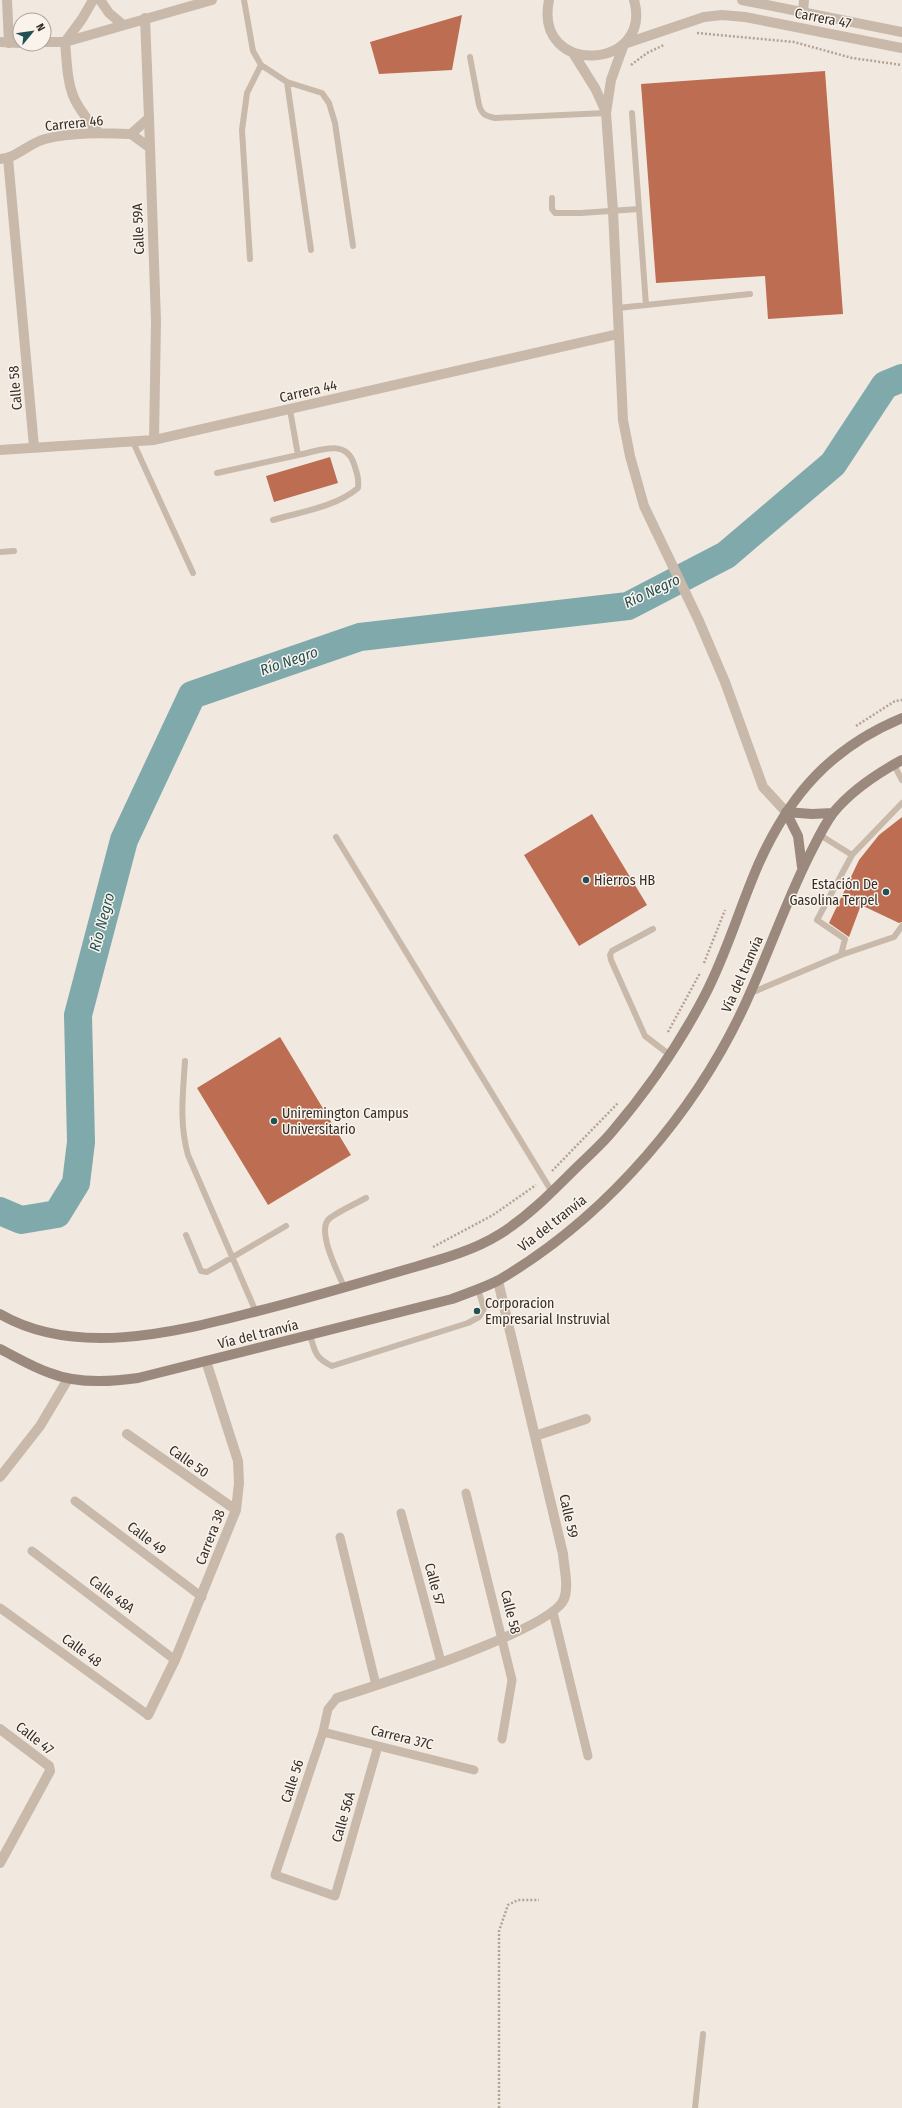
<svg xmlns="http://www.w3.org/2000/svg" width="902" height="2108" font-family="'Fira Sans Condensed',sans-serif">
	<style>
		.lines { fill: none; stroke-linecap: round; stroke-linejoin: round }
		.river { stroke: #80a9ac; stroke-width: 28 }
		.building { fill: #bd6d51 }
		.path { stroke: #b4a395; stroke-width: 2.5; stroke-dasharray: 2 2; stroke-linecap: butt }
		.service { stroke: #c8b9ab; stroke-width: 6 }
		.pedestrian { stroke: #c8b9ab; stroke-width: 9 }
		.minor { stroke: #c8b9ab; stroke-width: 10 }
		.tertiary { stroke: #c8b9ab; stroke-width: 10 }
		.secondary { stroke: #9c897d; stroke-width: 10 }
		.poi-dot { fill: #225155; stroke: #f9f3eb; stroke-width: 1.5 }
		.labels { text-anchor: middle; stroke-width: 3; stroke-linejoin: round; paint-order: stroke }
		.street-label { font-size: 14px; fill: #372e2a; stroke: #f9f3eb }
		.poi-label { font-size: 14px; fill: #372e2a; stroke: #f9f3eb; text-anchor: start }
		.water-label { font-size: 15px; font-style: italic; fill: #225155; stroke: #f9f3eb }
	</style>
	<rect width="100%" height="100%" fill="#f1e9df"/>
	<g class="lines">
		<path class="river" d="M0 1211 21 1220 57 1214 76 1183 81 1142 78 1015 124 840 192 695 360 637 628 606 726 555 833 464 885 385 902 378"/>
	</g>
	<path class="building" d="M462 15 452 70 379 74 370 42Z
		M825 71 843 314 768 319 765 276 656 283 641 84Z
		M330 457 338 483 274 502 266 476Z
		M592 814 647 905 579 946 524 855Z
		M902 817V922L899 923 861 905 849 937 829 923 859 860 879 835Z
		M280 1037 351 1155 268 1205 197 1088Z"/>
	<g class="lines">
		<path class="path" d="M697 33 794 42 852 58 902 65
			M631 65 647 53 664 45
			M856 726 895 701 902 700
			M704 963 725 910
			M668 1032 700 973
			M552 1171 618 1103
			M433 1247 493 1215 536 1185
			M499 2108V1931L508 1905 518 1900H539"/>
		<path class="service" d="M244 0 253 51 261 65 287 82 322 93 329 103 335 123 353 246
			M470 57 479 105C482 115 486 116 495 118L606 113
			M287 82 311 250
			M632 113 639 209
			M552 198V209L555 213H581L639 209 646 305 618 308
			M250 259 242 130 247 93 261 65
			M646 305 750 294
			M133 442 193 573
			M217 473 298 455
			M273 520C300 512 336 507 358 488 359 479 357 473 354 464 346 438 319 451 298 455L290 410
			M0 552 14 551
			M894 765 902 780
			M820 835 852 855
			M336 837 552 1192
			M653 929 612 951 610 955 611 960 645 1036 670 1055
			M841 955 845 939 817 920 852 855 902 803
			M751 993 841 955 894 937 902 926
			M185 1061C183 1093 179 1123 188 1155L256 1312
			M186 1235 201 1271 207 1272 286 1226
			M344 1287C338 1272 315 1229 330 1218 341 1210 355 1204 366 1198
			M310 1335C315 1352 315 1358 332 1366L468 1323 479 1317 484 1309 478 1289
			M695 2108 703 2034"/>
		<path class="pedestrian" d="M466 1493 512 1680 502 1739
			M75 1501 202 1597
			M401 1513 441 1662
			M340 1537 376 1685
			M32 1551 175 1660
			M0 1608 148 1715
			M553 1612 588 1756
			M337 1698 328 1709 323 1732 275 1875 335 1896 378 1746
			M323 1732 474 1770"/>
		<path class="minor" d="M7 0 9 43
			M100 0 109 13 122 24
			M803 12 804 0
			M65 42 82 19 93 0
			M149 118 156 321 154 440
			M131 134 149 147
			M8 158 34 447
			M0 450 154 440 618 334
			M127 1434 236 1510
			M535 1436 586 1419
			M0 1477 40 1426 68 1379
			M337 1698C374 1686 552 1630 564 1599 569 1586 564 1568 563 1554L498 1281
			M148 1715 175 1660 236 1510 239 1483 238 1461 206 1361
			M0 1729 49 1766 50 1771 0 1863"/>
		<path class="tertiary" d="M549 0C533 78 654 70 634 0
			M742 0 902 32
			M0 42 20 43
			M44 42H65L212 0
			M65 42C69 88 67 97 99 133
			M573 53 595 88 606 112
			M0 159C17 158 29 143 45 139 72 132 103 133 131 134L149 118 145 18
			M786 812 763 787 725 682 699 621 644 506 630 456 623 420 613 211 606 113 611 80 624 44 704 17 722 15 745 17 902 48"/>
		<path class="secondary" d="M786 812 798 836 802 867
			M786 812 812 814 833 813
			M0 1314C74 1357 173 1333 250 1313 299 1301 346 1287 394 1273 430 1262 468 1254 500 1234 527 1217 550 1194 573 1171 585 1159 599 1147 611 1133 647 1091 679 1045 705 995 727 953 740 906 759 863 790 794 832 747 902 718
			M0 1349C16 1357 32 1367 50 1373 77 1384 110 1382 138 1378L452 1299C467 1293 484 1288 499 1280 608 1216 701 1107 751 991 772 944 789 894 813 848 819 836 825 824 833 813 850 792 878 773 902 760"/>
	</g>
	<g class="poi-dot">
		<circle cx="586" cy="880" r="4"/>
		<circle cx="886" cy="892" r="4"/>
		<circle cx="274" cy="1121" r="4"/>
		<circle cx="477" cy="1311" r="4"/>
	</g>
	<g class="labels">
		<g class="street-label">
			<text transform="translate(823 18) rotate(11)" y="5">Carrera 47</text>
			<text transform="translate(74 123) rotate(-6)" y="5">Carrera 46</text>
			<text transform="translate(138 229) rotate(-92)" y="5">Calle 59A</text>
			<text transform="translate(15 388) rotate(-95)" y="5">Calle 58</text>
			<text transform="translate(308 391) rotate(-13)" y="5">Carrera 44</text>
			<text transform="translate(742 974) rotate(-66)" y="5">Vía del tranvía</text>
			<text transform="translate(552 1223) rotate(-38)" y="5">Vía del tranvía</text>
			<text transform="translate(258 1334) rotate(-14)" y="5">Vía del tranvía</text>
			<text transform="translate(189 1461) rotate(35)" y="5">Calle 50</text>
			<text transform="translate(569 1516) rotate(77)" y="5">Calle 59</text>
			<text transform="translate(210 1537) rotate(-69)" y="5">Carrera 38</text>
			<text transform="translate(147 1538) rotate(37)" y="5">Calle 49</text>
			<text transform="translate(435 1584) rotate(75)" y="5">Calle 57</text>
			<text transform="translate(112 1594) rotate(37)" y="5">Calle 48A</text>
			<text transform="translate(511 1612) rotate(76)" y="5">Calle 58</text>
			<text transform="translate(82 1650) rotate(36)" y="5">Calle 48</text>
			<text transform="translate(402 1737) rotate(14)" y="5">Carrera 37C</text>
			<text transform="translate(35 1738) rotate(38)" y="5">Calle 47</text>
			<text transform="translate(292 1781) rotate(-72)" y="5">Calle 56</text>
			<text transform="translate(343 1817) rotate(-74)" y="5">Calle 56A</text>
		</g>
		<g class="poi-label">
			<text x="594" y="885">Hierros HB</text>
			<text x="878" y="889" text-anchor="end">Estación De<tspan x="878" dy="16">Gasolina Terpel</tspan></text>
			<text x="282" y="1118">Uniremington Campus<tspan x="282" dy="16">Universitario</tspan></text>
			<text x="485" y="1308">Corporacion<tspan x="485" dy="16">Empresarial Instruvial</tspan></text>
		</g>
		<g class="water-label">
			<text transform="translate(652 591) rotate(-25)" y="5">Río Negro</text>
			<text transform="translate(289 661) rotate(-19)" y="5">Río Negro</text>
			<text transform="translate(102 922) rotate(-75)" y="5">Río Negro</text>
		</g>
	</g>
	<g transform="translate(32 32) rotate(61)"><circle r="19" fill="#f9f3eb" stroke="#aba49e"/>
	<path d="M0-3L7 15L0 10L-7 15Z" fill="#225155"/>
	<text y="-6" font-size="11" font-weight="bold" text-anchor="middle" fill="#372e2a">N</text>
	</g>
</svg>
